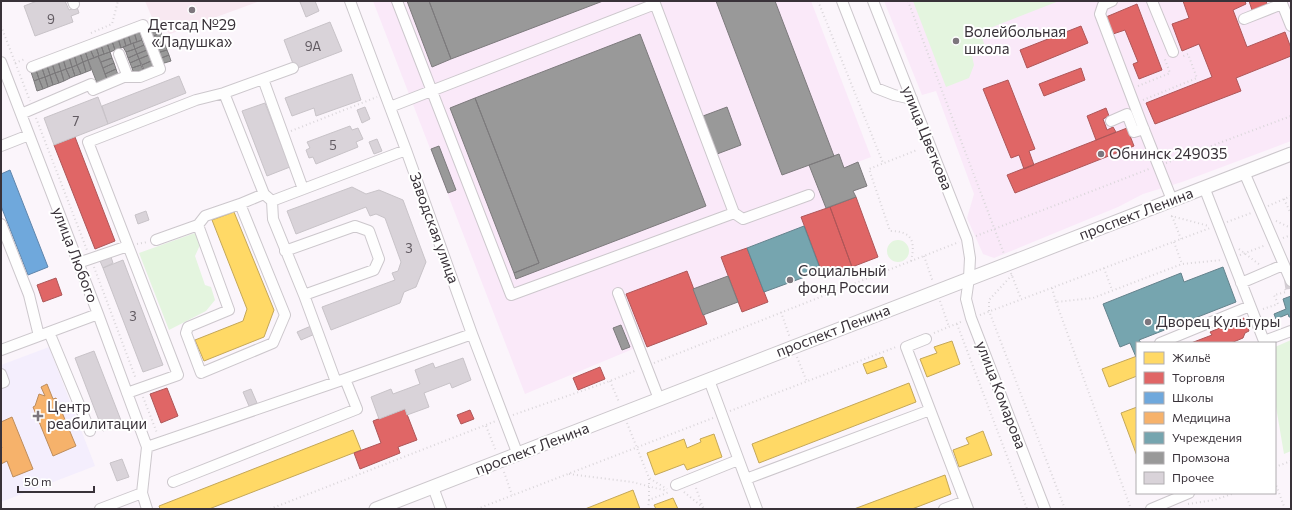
<svg xmlns="http://www.w3.org/2000/svg" width="1292" height="510" font-family="Commissioner,sans-serif">
	<style>
		.built { fill: #fae9f9 }
		.education { fill: #f8e8f1 }
		.medical { fill: #f4eefd }
		.green { fill: #e4f5df }
		.homes { fill: #ffd966; stroke: #c4a758 }
		.shops { fill: #e06666; stroke: #ae5658 }
		.schools { fill: #6fa8dc; stroke: #5f85ab }
		.health { fill: #f6b26b; stroke: #bd8c5c }
		.public { fill: #76a5af; stroke: #64828c }
		.industry { fill: #999; stroke: #7c7a7c }
		.building { fill: #d9d3d9; stroke: #c8c3c8 }
		.lines { fill: none; stroke-linecap: round; stroke-linejoin: round }
		.minor-tunnel { stroke: #d4ced4; stroke-width: 10; stroke-dasharray: 10 5; stroke-linecap: butt }
		.minor-casing { stroke: #ccc7cc; stroke-width: 12 }
		.major-casing { stroke: #ccc7cc; stroke-width: 15 }
		.path { stroke: #dad6da; stroke-width: 2; stroke-dasharray: 1 3; stroke-linecap: butt }
		.minor { stroke: #fefefe; stroke-width: 10 }
		.major { stroke: #fefefe; stroke-width: 13 }
		.poi-dot { fill: #7d767d; stroke: #fff; stroke-width: 1.5 }
		.labels { text-anchor: middle; stroke-width: 4; stroke-linejoin: round; paint-order: stroke }
		.number-label { font-size: 13px; fill: #615a61 }
		.poi-label { font-size: 15px; fill: #393239; stroke: #fff; text-anchor: start }
		.street-label { font-size: 15px; fill: #393239; stroke: #fff }
	</style>
	<rect width="100%" height="100%" fill="#fbf5fb"/>
	<path class="built" d="M373 1H811L871 157 858 162 867 186 854 191 856 197 830 207 852 267 824 278 821 271 764 292 728 276 694 289 707 324 647 347 645 344 525 394Z
		M884 1H1291V141L1182 182 1143 194 1118 207 994 258 983 254 967 218 974 194 936 91 922 95Z"/>
	<path class="education" d="M145 1H260L170 34 153 20Z"/>
	<path class="medical" d="M49 347 95 466 1 502V365Z"/>
	<path class="green" d="M913 1H1059L980 32 986 49 972 56 974 65 969 78 946 87Z
		M195 233 200 245 195 256 205 285 211 287 215 300 206 311 169 330 139 253Z
		M887 251a11 11 0 1 1 22 0a11 11 0 1 1-22 0Z
		M1291 340V451L1284 454 1275 401V347Z"/>
	<path class="homes" d="M234 212 274 310 264 337 204 361 195 340 243 321 247 309 212 220Z
		M952 341 960 364 927 377 920 359 937 353 934 347Z
		M1137 356V376L1109 387 1102 369Z
		M883 357 887 367 867 374 863 364Z
		M909 383 916 402 759 463 752 444Z
		M1137 407V456L1121 413Z
		M353 430 361 450 209 509H160L159 506Z
		M983 431 992 455 959 467 953 450 969 444 966 438Z
		M714 434 722 457 687 470 684 464 655 475 647 453 684 439 687 448 701 442 700 439Z
		M945 475 951 494 912 509H854Z
		M633 490 640 509H585Z
		M673 498 678 509H656L654 505Z"/>
	<path class="shops" d="M1183 1H1245L1246 4 1233 10 1247 47 1285 32 1291 48V56L1236 78 1241 91 1155 124 1146 103 1212 77 1199 44 1182 51 1172 24 1189 18Z
		M1249 1H1266L1267 4 1252 10Z
		M1137 4 1162 70 1139 79 1133 64 1138 62 1125 30 1113 34 1106 17Z
		M1081 26 1088 43 1027 68 1020 50Z
		M1081 68 1085 80 1044 96 1039 84Z
		M1008 80 1035 149 1029 151 1034 165 1024 169 1019 155 1011 158 983 89Z
		M1106 108 1109 116 1103 119 1107 130 1113 127 1116 132 1096 140 1087 116Z
		M1127 128 1134 146 1015 193 1007 175Z
		M75 137 115 241 95 249 54 145Z
		M856 197 878 257 852 267 830 207Z
		M830 207 852 267 824 278 801 217Z
		M747 248 768 302 742 312 721 257Z
		M687 271 707 324 647 347 626 294Z
		M56 278 62 295 43 302 37 285Z
		M1244 318 1249 331 1245 333 1243 338 1231 343H1191L1212 335 1210 332Z
		M600 367 605 379 578 390 573 378Z
		M167 388 178 416 161 423 150 394Z
		M405 409 417 440 398 447 400 453 360 469 354 453 381 443 373 421Z
		M470 410 474 419 461 424 457 415Z"/>
	<path class="schools" d="M10 170 48 267 28 275 1 206V174Z"/>
	<path class="health" d="M47 384 53 399 56 398 76 446 53 456 33 407 35 406 39 394 45 396 41 387Z
		M12 417 33 469 13 477 7 461 1 464V449L2 448 1 445V422Z"/>
	<path class="public" d="M804 226 821 271 764 292 747 248Z
		M1223 267 1236 302 1139 340 1141 343H1137V356L1136 357 1130 343 1120 347 1103 304 1181 273 1184 282Z
		M1291 296V317H1289L1288 314 1276 319 1274 314 1286 309 1283 299Z"/>
	<path class="industry" d="M407 1H429L451 59 432 67Z
		M429 1H603L451 59Z
		M716 1H775L834 156 782 175Z
		M159 28 161 33 151 37 149 31Z
		M139 30 142 40 137 42 134 32Z
		M134 32 137 42 131 44 128 34Z
		M161 33 163 39 153 42 151 37Z
		M128 34 131 44 126 46 123 36Z
		M640 34 706 206 516 279 514 273 539 263 475 98Z
		M123 36 126 46 121 48 118 38Z
		M118 38 121 48 115 50 112 41Z
		M163 39 165 44 155 48 153 42Z
		M142 40 144 45 135 49 133 43Z
		M112 41 115 50 110 52 107 43Z
		M107 43 110 52 104 54 101 45Z
		M133 43 135 49 126 52 123 47Z
		M165 44 167 50 157 53 155 48Z
		M101 45 104 54 99 56 96 47Z
		M144 45 147 50 137 54 135 49Z
		M96 47 99 56 94 58 90 49Z
		M90 49 94 58 88 60 85 51Z
		M135 49 137 54 128 58 126 52Z
		M147 50 149 55 139 59 137 54Z
		M167 50 169 55 159 59 157 53Z
		M85 51 88 60 83 62 80 53Z
		M110 52 112 58 101 62 98 56Z
		M80 53 83 62 77 65 74 55Z
		M137 54 139 59 130 63 128 58Z
		M74 55 77 65 72 67 69 57Z
		M149 55 151 61 142 65 139 59Z
		M169 55 171 61 161 64 159 59Z
		M98 56 107 79 97 83 88 60Z
		M69 57 72 67 66 69 63 59Z
		M112 58 114 63 103 68 101 62Z
		M63 59 66 69 61 71 58 61Z
		M139 59 141 65 132 68 130 63Z
		M88 60 91 70 86 72 83 62Z
		M58 61 61 71 55 73 52 63Z
		M151 61 153 66 144 70 142 65Z
		M83 62 86 72 81 74 77 65Z
		M52 63 55 73 50 75 47 66Z
		M114 63 116 69 105 74 103 68Z
		M77 65 81 74 75 76 72 67Z
		M141 65 143 70 134 74 132 68Z
		M47 66 50 75 45 77 42 68Z
		M72 67 75 76 70 78 66 69Z
		M42 68 45 77 39 79 36 70Z
		M66 69 70 78 64 81 61 71Z
		M116 69 118 75 107 79 105 74Z
		M36 70 39 79 34 81 31 72Z
		M61 71 64 81 59 83 55 73Z
		M55 73 59 83 53 85 50 75Z
		M50 75 53 85 48 87 45 77Z
		M45 77 48 87 43 89 39 79Z
		M39 79 43 89 37 91 34 81Z
		M475 98 539 263 514 273 450 108Z
		M727 107 741 145 717 154 703 116Z
		M439 146 456 190 448 193 431 149Z
		M839 154 844 168 858 162 867 186 853 191 856 197 826 208 809 165Z
		M728 276 738 302 703 315 693 289Z
		M621 325 630 347 622 350 613 328Z"/>
	<path class="building" d="M37 1H65L69 10 77 7 79 13 71 16 73 22 35 36 24 6Z
		M302 1H315L319 11 306 17 300 2Z
		M330 22 342 51 295 69 284 40Z
		M352 74 361 100 316 116 314 108 292 116 285 98Z
		M179 76 186 93 108 124 102 106Z
		M98 97 108 124 54 145 44 118Z
		M265 103 290 167 267 176 242 111Z
		M365 107 370 119 362 123 357 110Z
		M350 126 352 130 358 128 363 139 356 142 358 147 316 164 313 157 309 158 306 150 310 148 307 142Z
		M377 139 382 151 374 154 369 142Z
		M352 187 366 194 379 190 403 200 426 262 416 287 404 292 400 303 331 330 322 307 395 280 392 273 398 271 401 262 385 218 376 214 370 216 366 207 296 234 287 211Z
		M146 211 149 220 138 224 135 215Z
		M111 257 113 263 103 268 100 261Z
		M123 260 163 365 143 372 103 268Z
		M311 326 315 334 301 340 297 332Z
		M94 351 122 423 103 431 75 358Z
		M463 358 471 380 452 388 450 383 424 393 429 407 407 415 405 409 379 419 371 397 391 389 393 394 420 384 415 370 433 363 435 368Z
		M251 389 257 403 249 406 243 392Z
		M122 459 129 477 117 481 110 463Z"/>
	<g class="lines">
		<path class="minor-tunnel" d="M1289 279 1291 293"/>
		<g class="minor-casing">
			<path id="minor" d="M73 1 74 4
				M350 1 406 150 472 334 518 455
				M397 1 511 295 734 213 654 1
				M842 1 876 88 894 95 912 99
				M873 1 967 239 970 258 969 278 966 299 971 318 1045 509
				M1112 1 1103 5 1100 14 1141 122 1172 200
				M1152 1 1173 52
				M1281 1 1291 26
				M1244 19 1282 4
				M119 54 128 77
				M1 62 98 314 147 447 142 493 100 509
				M263 79 303 189
				M224 93 264 194 272 201
				M390 107 655 4
				M21 114 91 84 93 90 124 77H140L160 69 143 25 32 67
				M1111 121 1127 114 1134 132 1144 129
				M1 146 29 135
				M1244 172 1291 281
				M1204 187 1264 341 1291 331
				M734 213 743 219 809 195
				M1 224 29 295 39 336
				M198 225 205 216 240 204 264 194
				M156 240 198 225 229 310 188 327 186 333 201 373 273 343 285 315 240 204
				M285 251 355 226 369 231 379 259 374 270 304 295 273 219 272 201 406 150
				M78 263 128 246
				M1241 283 1283 265
				M618 293 659 399
				M304 295 336 382
				M49 332 90 431
				M926 339 906 347 968 509
				M1160 343 1250 306
				M1 350 98 314
				M1 374 4 382 1 383
				M709 380 757 509
				M127 393 178 375 88 142 196 100 224 93 293 68
				M147 447 345 379 472 334
				M746 479 930 410
				M173 482 357 409 345 379
				M676 485 738 460
				M433 487 441 509
				M142 493 147 509
				M944 509 965 501
				M1151 509 1189 493"/>
		</g>
		<g class="major-casing">
			<path id="major" d="M376 509 1291 154"/>
		</g>
		<path class="path" d="M818 1 883 163
			M908 1 1004 254
			M1 26 30 101
			M91 33 112 24 118 1
			M15 63 25 59
			M1138 86 1170 73 1164 57
			M1143 100 1197 78 1188 54 1181 57
			M36 118 87 250
			M291 131 377 97
			M1166 163 1291 116
			M1284 199 1291 214
			M1268 206 1291 196
			M1171 216 1209 226
			M1172 216 1181 239
			M1276 221 1291 228
			M1227 222 1251 213
			M976 236 1149 169
			M1283 238 1291 235
			M1174 242 1182 264
			M137 244 148 242
			M1239 249 1260 265
			M1240 255 1266 245
			M924 256 933 282
			M911 261C916 240 911 231 890 231L869 169 917 150
			M94 267 136 379
			M1104 268 1112 290
			M1011 273 1021 299
			M1012 275 989 300V311L1065 509
			M1052 288 1056 302 1093 298 1182 264 1222 260
			M940 301 949 327
			M1056 302 1131 509
			M1263 309 1278 304 1274 295 1286 292 1285 289
			M781 312 790 338
			M980 315 1210 228
			M957 324 1027 509
			M934 333 963 321
			M797 357 807 382
			M654 363 959 242
			M610 381 619 402
			M143 397 157 433
			M730 411 896 347
			M513 415 610 381 637 370
			M627 423 649 478 667 489
			M486 426 496 451
			M1275 467 1291 461
			M504 472 512 495
			M569 474 632 482 667 491
			M1275 482 1285 509
			M696 488 703 508
			M684 492 705 509
			M649 500V478
			M1188 504 1214 500 1235 493
			M270 509 496 421
			M477 509 713 418
			M648 509 649 500 669 492"/>
		<use href="#minor" class="minor"/>
		<use href="#major" class="major"/>
	</g>
	<g class="poi-dot">
		<circle cx="192" cy="10" r="4"/>
		<circle cx="956" cy="41" r="4"/>
		<circle cx="1101" cy="154" r="4"/>
		<circle cx="790" cy="280" r="4"/>
		<circle cx="1148" cy="322" r="4"/>
		<path d="M36 410h4v4h4v4h-4v4h-4v-4h-4v-4h4z"/>
	</g>
	<g class="labels">
		<g class="number-label">
			<text x="51" y="24">9</text>
			<text x="313" y="51">9А</text>
			<text x="76" y="126">7</text>
			<text x="333" y="150">5</text>
			<text x="409" y="253">3</text>
			<text x="133" y="321">3</text>
		</g>
		<g class="poi-label">
			<text x="192" y="30" text-anchor="middle">Детсад №29<tspan x="192" dy="17">«Ладушка»</tspan></text>
			<text x="964" y="37">Волейбольная<tspan x="964" dy="17">школа</tspan></text>
			<text x="1109" y="159">Обнинск 249035</text>
			<text x="798" y="276">Социальный<tspan x="798" dy="17">фонд России</tspan></text>
			<text x="1156" y="327">Дворец Культуры</text>
			<text x="47" y="412">Центр<tspan x="47" dy="17">реабилитации</tspan></text>
		</g>
		<g class="street-label">
			<text transform="translate(927 138) rotate(68)" y="5">улица Цветкова</text>
			<text transform="translate(1136 214) rotate(-21)" y="5">проспект Ленина</text>
			<text transform="translate(434 228) rotate(70)" y="5">Заводская улица</text>
			<text transform="translate(75 255) rotate(69)" y="5">улица Любого</text>
			<text transform="translate(833 331) rotate(-21)" y="5">проспект Ленина</text>
			<text transform="translate(1001 395) rotate(69)" y="5">улица Комарова</text>
			<text transform="translate(532 449) rotate(-21)" y="5">проспект Ленина</text>
		</g>
	</g>
	<rect width="1292" height="510" fill="none" stroke="#393239" stroke-width="4"/>
	<rect x="1136" y="342" width="140" height="152" fill="#ffffff" stroke="#b0adb0"/>
	<rect x="1144" y="352" width="20" height="12" fill="#ffd966" stroke="#b0adb0"/>
	<text x="1172" y="362" font-size="12" fill="#393239">Жильё</text>
	<rect x="1144" y="372" width="20" height="12" fill="#e06666" stroke="#b0adb0"/>
	<text x="1172" y="382" font-size="12" fill="#393239">Торговля</text>
	<rect x="1144" y="392" width="20" height="12" fill="#6fa8dc" stroke="#b0adb0"/>
	<text x="1172" y="402" font-size="12" fill="#393239">Школы</text>
	<rect x="1144" y="412" width="20" height="12" fill="#f6b26b" stroke="#b0adb0"/>
	<text x="1172" y="422" font-size="12" fill="#393239">Медицина</text>
	<rect x="1144" y="432" width="20" height="12" fill="#76a5af" stroke="#b0adb0"/>
	<text x="1172" y="442" font-size="12" fill="#393239">Учреждения</text>
	<rect x="1144" y="452" width="20" height="12" fill="#999999" stroke="#b0adb0"/>
	<text x="1172" y="462" font-size="12" fill="#393239">Промзона</text>
	<rect x="1144" y="472" width="20" height="12" fill="#d9d3d9" stroke="#b0adb0"/>
	<text x="1172" y="482" font-size="12" fill="#393239">Прочее</text>
	<path d="M18 486v6h76v-6" fill="none" stroke="#393239" stroke-width="2"/>
	<text x="24" y="486" font-size="12" fill="#393239" stroke="#ffffff" stroke-width="3" paint-order="stroke">50 m</text>
</svg>
